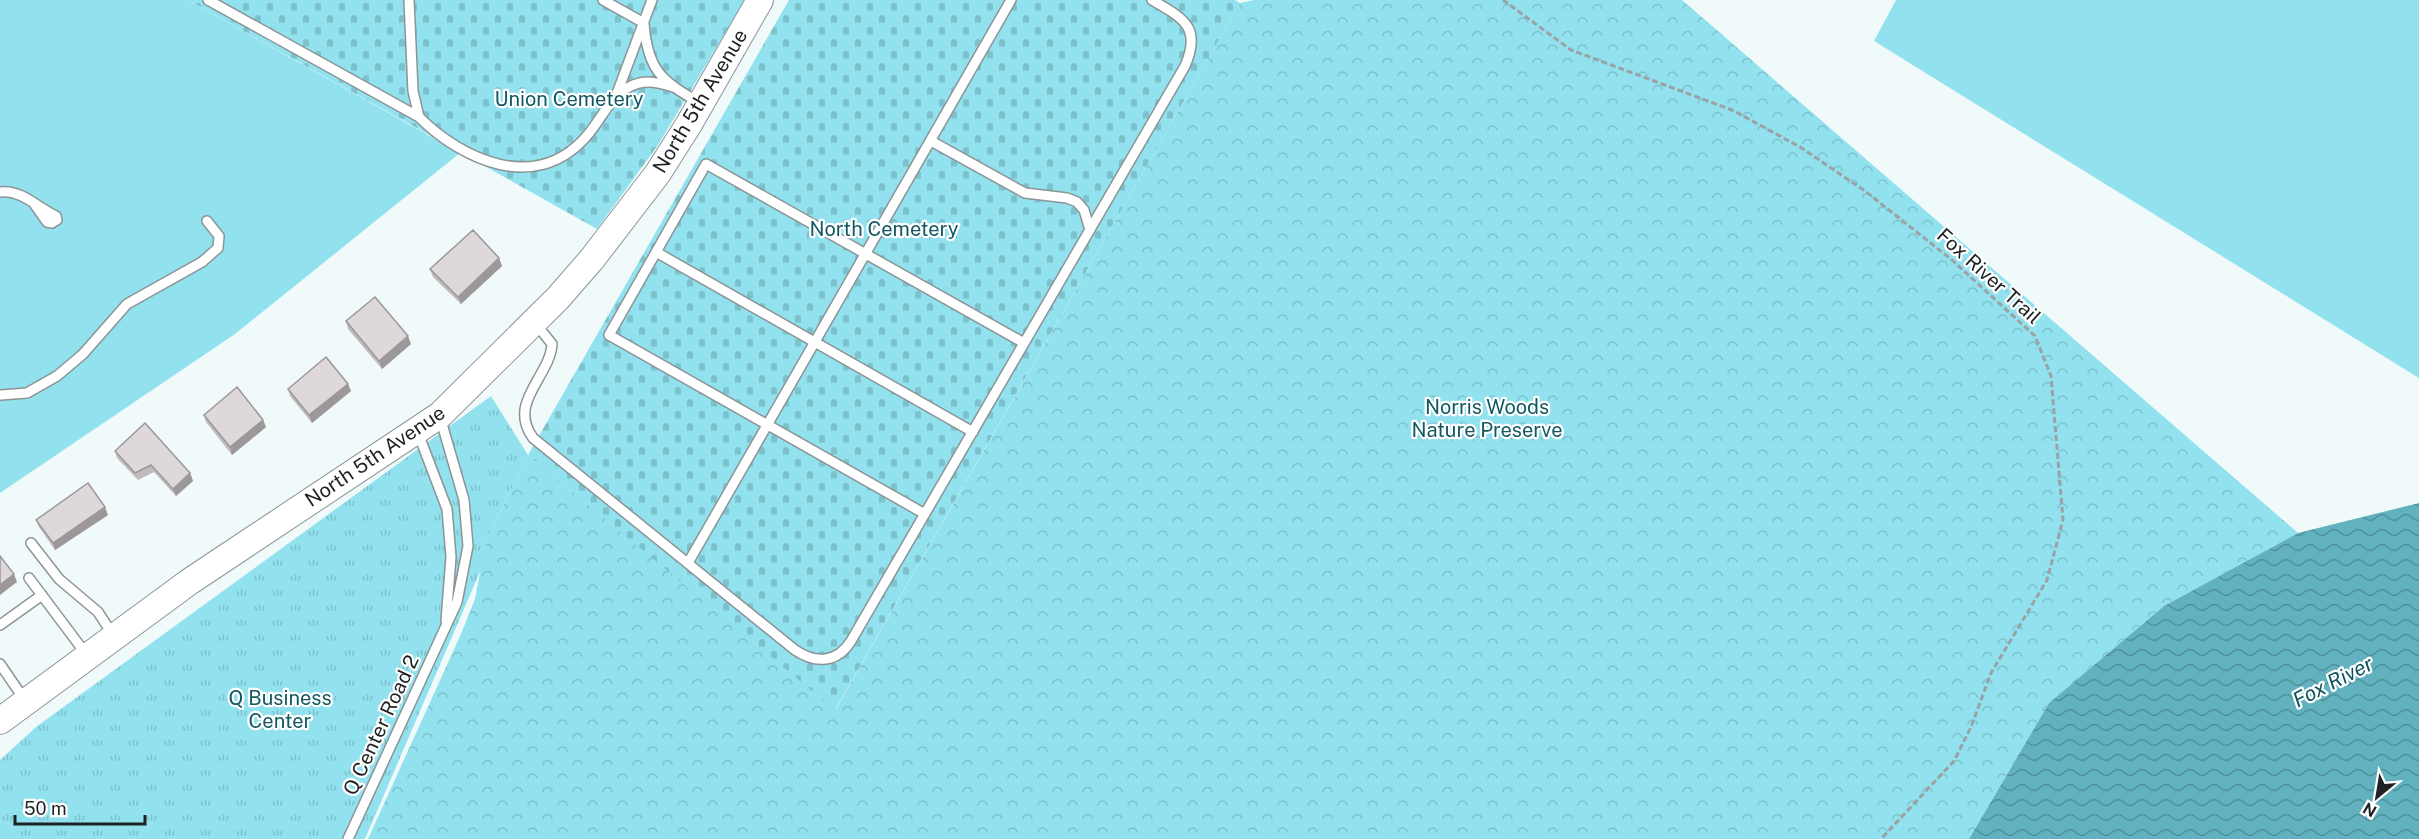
<svg xmlns="http://www.w3.org/2000/svg" width="2419" height="839" font-family="'Public Sans',sans-serif">
	<style>
		.green { fill: #91e1ee }
		.forest { fill: url(#forest-crowns) }
		.cemetery { fill: url(#cemetery-stones) }
		.park { fill: url(#park-tufts) }
		.water { fill: url(#water-waves) }
		.lines { fill: none; stroke-linecap: round; stroke-linejoin: round }
		.service-casing { stroke: #8c9495; stroke-width: 12 }
		.secondary-casing { stroke: #8c9495; stroke-width: 28 }
		.path { stroke: #9ba2a3; stroke-width: 3; stroke-dasharray: 6 3; stroke-linecap: butt }
		.service { stroke: #fff; stroke-width: 9 }
		.secondary { stroke: #fff; stroke-width: 26 }
		.wall { fill: #c0babc }
		.shaded-wall { fill: #9c9799 }
		.building { fill: #dfd8db; stroke: #9c9799; stroke-width: 1.5 }
		.labels { text-anchor: middle; stroke-width: 4.5; stroke-linejoin: round; paint-order: stroke }
		.park-label { font-size: 20px; fill: #125862; stroke: #fff }
		.street-label { font-size: 20px; fill: #1f2223; stroke: #fff }
		.water-label { font-size: 21px; font-style: italic; fill: #0b545e; stroke: #fff }
	</style>
	<defs>
		<pattern id="forest-crowns" width="20" height="18" patternUnits="userSpaceOnUse" patternTransform="scale(1.5)"><rect width="20" height="18" fill="#91e1ee"/><path d="M2 6a3 3 0 1 1 6 0M12 15a3 3 0 1 1 6 0" fill="none" stroke="#7dc1cc"/></pattern>
		<pattern id="cemetery-stones" width="16" height="16" patternUnits="userSpaceOnUse" patternTransform="scale(1.5)"><rect width="16" height="16" fill="#91e1ee"/><path d="M2 7V4a2 2 0 0 1 4 0v3zM10 15v-3a2 2 0 0 1 4 0v3z" fill="#7dc1cc"/></pattern>
		<pattern id="park-tufts" width="24" height="20" patternUnits="userSpaceOnUse" patternTransform="scale(1.5)"><rect width="24" height="20" fill="#91e1ee"/><path d="M3 7l-1-3M5 7V3M7 7l1-3M15 17l-1-3M17 17v-4M19 17l1-3" fill="none" stroke="#7dc1cc"/></pattern>
		<pattern id="water-waves" width="16" height="10" patternUnits="userSpaceOnUse" patternTransform="scale(1.5)"><rect width="16" height="10" fill="#61b1bf"/><path d="M0 5q4-4 8 0t8 0" fill="none" stroke="#4f909b"/></pattern>
	</defs>
	<rect width="100%" height="100%" fill="#f1fafb"/>
	<path class="green" d="M0 0H188L460 153 235 334 0 493Z
		M1896 0H2419V378L1874 41Z"/>
	<path class="forest" d="M1254 0H1682L2298 533 2164 606 2049 703 1969 839H368L461 634 475 599 486 541 528 455 836 709 1240 3Z"/>
	<path class="cemetery" d="M188 0H745L658 145 597 229Z
		M789 0H1235L1240 3 835 710 528 455Z"/>
	<path class="park" d="M491 396 528 455 486 541 482 567 365 839H0V760L36 727Z"/>
	<path class="water" d="M2419 503V839H1969L2049 703 2164 606 2298 533Z"/>
	<g class="lines">
		<g class="service-casing">
			<path id="service" d="M208 0 419 117C463 161 535 192 584 139 600 123 608 98 629 87 645 79 656 82 673 87
				M409 0 413 91 419 117
				M603 0 644 23C647 68 661 82 699 102
				M616 96 652 0
				M931 141 1025 193 1067 198 1077 202 1084 210 1090 230
				M0 192C21 189 38 208 56 216L57 220 52 223 47 222 35 205
				M656 252 973 432
				M536 324 552 344C550 377 507 402 533 438L795 650C816 664 837 663 851 641L1185 66C1202 27 1183 18 1152 0
				M1 395 27 393 57 376 83 354 127 304 202 262 218 248 219 236 207 221
				M418 433 447 509 451 557 446 621
				M925 514 609 335 706 164 1024 343
				M31 543 59 579 98 612 113 635
				M688 563 1011 0
				M29 578 86 654
				M0 625 42 595
				M0 664 24 699
				M348 839 457 602 468 546 464 500 440 417"/>
		</g>
		<g class="secondary-casing">
			<path id="secondary" d="M0 721 189 582 440 415 558 298 592 259 658 173 689 124 760 0"/>
		</g>
		<path class="path" d="M1503 0 1571 50 1732 110 1800 147 1865 191 1952 260 2035 336 2051 376 2063 520 2047 580 1991 673 1971 727 1954 761 1881 839"/>
		<use href="#service" class="service"/>
		<use href="#secondary" class="secondary"/>
	</g>
	<path class="wall" d="M499 258 502 266 461 304 433 277 430 269Z
		M346 321 411 344 382 369 348 329Z
		M348 384 351 391 312 423 290 396 288 389Z
		M204 415 263 420 266 427 232 455 206 422Z
		M115 451 190 473 193 481 176 496 154 472 138 480 117 458Z
		M108 515 55 550 39 527 36 520Z"/>
	<path class="shaded-wall" d="M499 258 502 266 461 304 458 297Z
		M408 336 411 344 382 369 379 361Z
		M348 384 351 391 312 423 309 415Z
		M263 420 266 427 232 455 230 447Z
		M190 473 193 481 176 496 173 489Z
		M105 507 108 515 55 550 53 543Z
		M14 574 17 582 0 595V585Z"/>
	<path class="building" d="M473 230 499 258 458 297 430 269Z
		M375 297 408 336 379 361 346 321Z
		M326 357 348 384 309 415 288 389Z
		M237 387 263 420 230 447 204 415Z
		M145 423 190 473 173 489 151 465 135 473 115 451Z
		M88 483 105 507 53 543 36 520Z
		M0 556 14 574 0 585Z"/>
	<g class="labels">
		<g class="park-label">
			<text x="569" y="106">Union Cemetery</text>
			<text x="884" y="236">North Cemetery</text>
			<text x="1487" y="414">Norris Woods<tspan x="1487" dy="23">Nature Preserve</tspan></text>
			<text x="280" y="705">Q Business<tspan x="280" dy="23">Center</tspan></text>
		</g>
		<g class="street-label">
			<text transform="translate(700 101) rotate(-59)" y="7">North 5th Avenue</text>
			<text transform="translate(1989 276) rotate(42)" y="7">Fox River Trail</text>
			<text transform="translate(375 456) rotate(-34)" y="7">North 5th Avenue</text>
			<text transform="translate(381 725) rotate(-65)" y="7">Q Center Road 2</text>
		</g>
		<g class="water-label">
			<text transform="translate(2333 682) rotate(-27)" y="7">Fox River</text>
		</g>
	</g>
	<g transform="translate(2377 797) rotate(210)" stroke="#ffffff" stroke-width="4.5" paint-order="stroke">
	<path d="M0-4.5L10 22L0 15L-10 22Z" fill="#1f2223"/>
	<text y="-9" font-size="16" font-weight="bold" text-anchor="middle" fill="#1f2223">N</text>
	</g>
	<path d="M15 815v9h130v-9" fill="none" stroke="#1f2223" stroke-width="3"/>
	<text x="24" y="815" font-size="18" fill="#1f2223" stroke="#ffffff" stroke-width="4.5" paint-order="stroke">50 m</text>
</svg>
